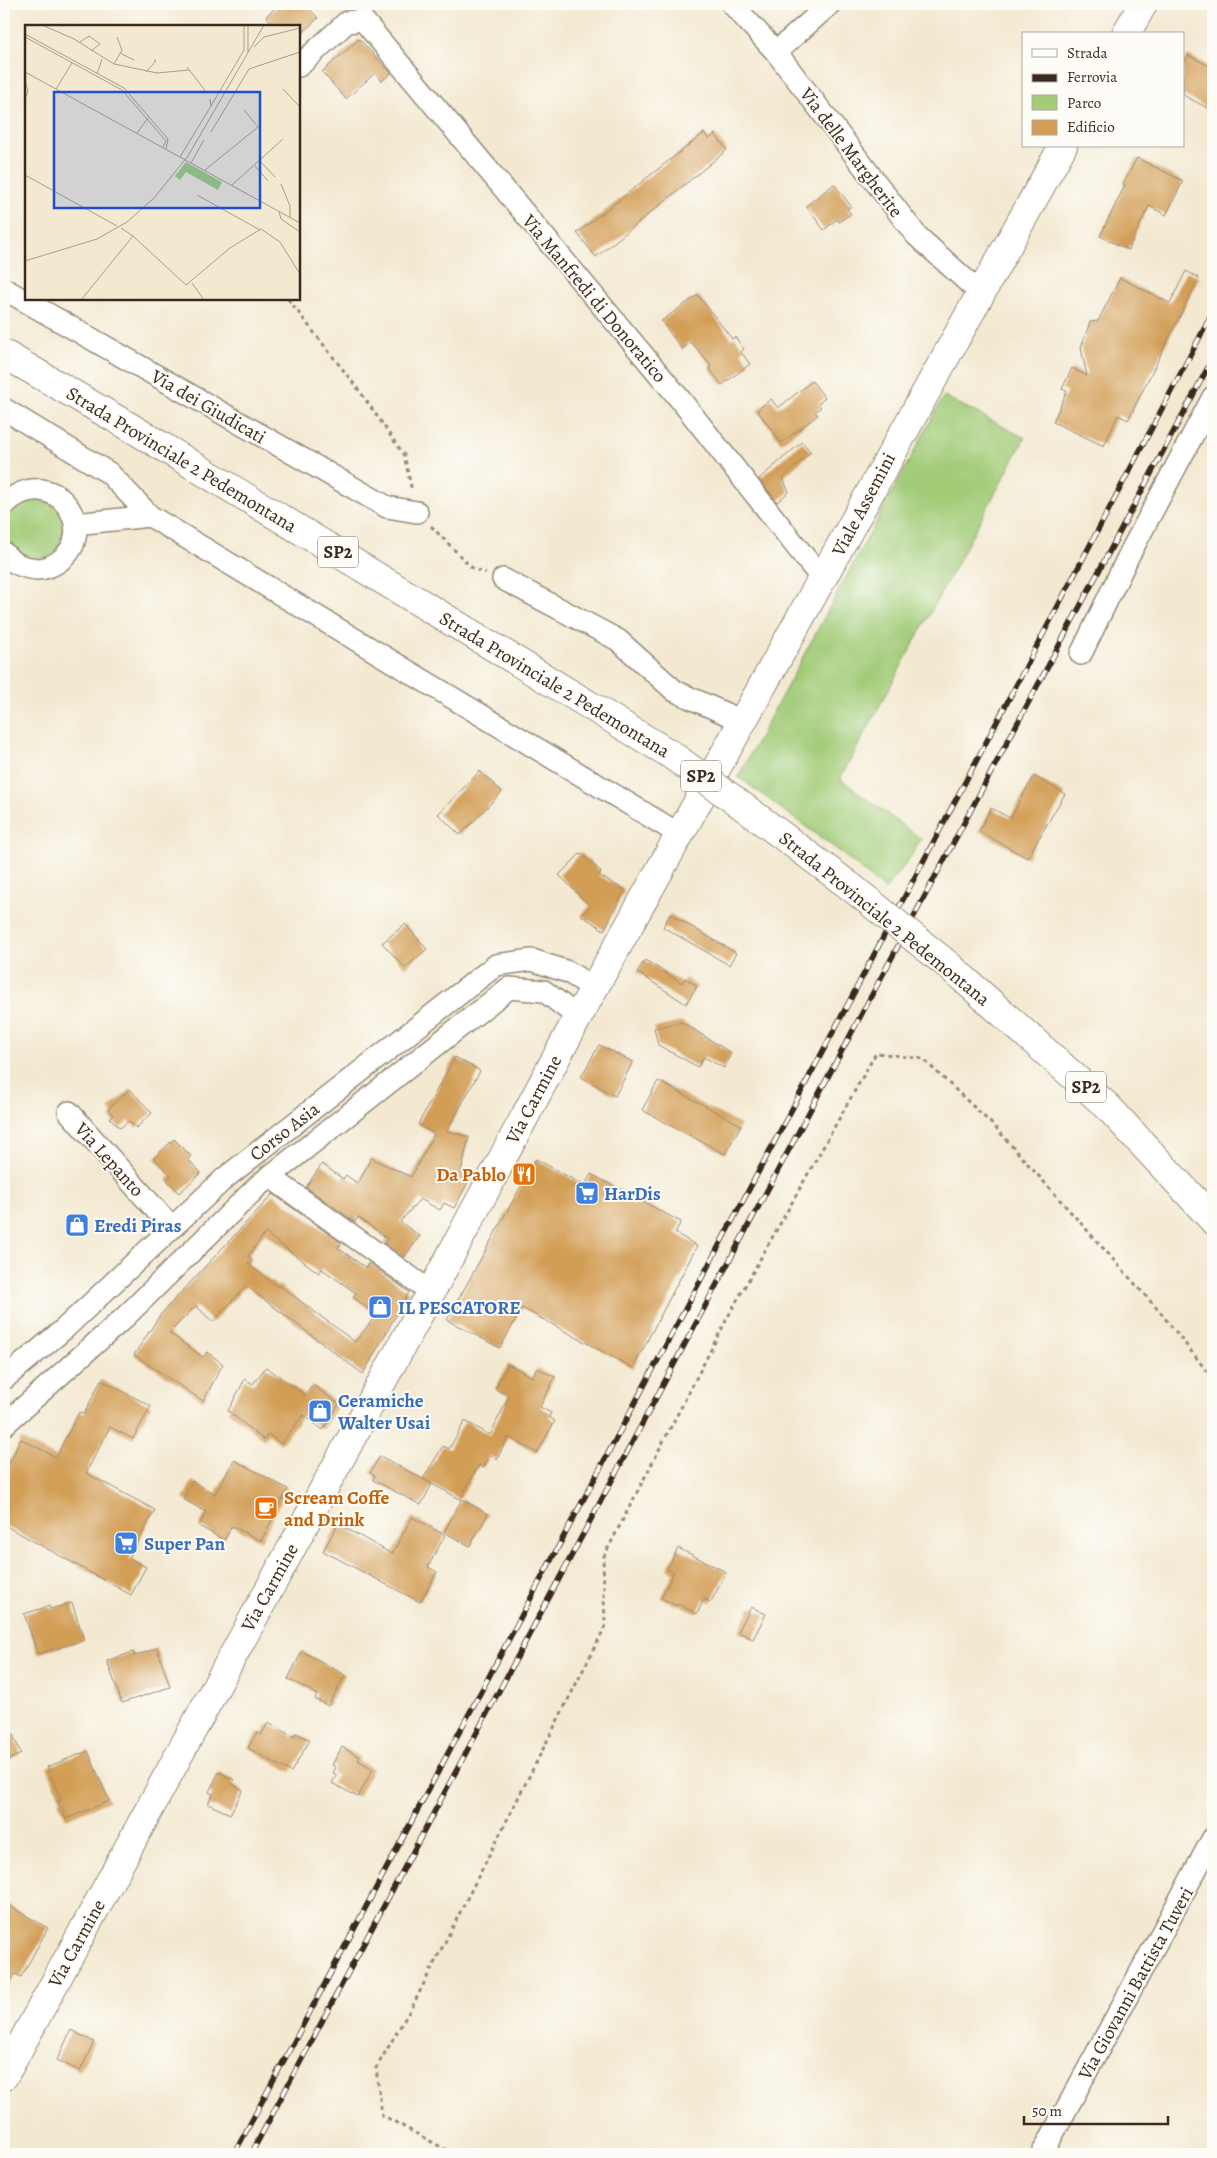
<svg xmlns="http://www.w3.org/2000/svg" width="1217" height="2158" font-family="Alegreya,serif">
	<style>
		.green { fill: #a2cc78; stroke: #6e7b4b }
		.building { fill: #d29d55; fill-rule: evenodd }
		.lines { fill: none; stroke-linecap: round; stroke-linejoin: round }
		.minor-casing { stroke: #978a78; stroke-width: 24 }
		.major-casing { stroke: #978a78; stroke-width: 30 }
		.path { stroke: #978a78; stroke-width: 3; stroke-dasharray: 4 4; stroke-linecap: butt }
		.minor { stroke: #fff; stroke-width: 21 }
		.major { stroke: #fff; stroke-width: 28 }
		.rail-casing { stroke: #3b2a1e; stroke-width: 5.5 }
		.rail { stroke: #fdfcf7; stroke-width: 4; stroke-dasharray: 11; stroke-linecap: butt }
		.major-bridge-casing { stroke: #978a78; stroke-width: 30; stroke-linecap: butt }
		.major-bridge { stroke: #fff; stroke-width: 28 }
		.labels { text-anchor: middle; stroke-width: 4; stroke-linejoin: round; paint-order: stroke }
		.shield { fill: #fdfcf7; stroke: #75695f; stroke-width: 1 }
		.shield-label { font-size: 18px; font-weight: bold; fill: #3b2a1e }
		.street-label { font-size: 19px; fill: #3b2a1e; stroke: #fdfcf7 }
		.food-label { font-size: 19px; font-weight: bold; fill: #c56008; stroke: #fdfcf7; text-anchor: end }
		.shop-label { font-size: 19px; font-weight: bold; fill: #366cbe; stroke: #fdfcf7; text-anchor: start }
		.inset-road { fill: none; stroke: #a99d89; stroke-width: 1 }
		.view { fill: #1d4ed8; fill-opacity: 0.15; stroke: #1d4ed8; stroke-width: 2.5 }
		.inset-edge { fill: none; stroke: #3b2a1e; stroke-width: 2.5 }
	</style>
	<rect width="100%" height="100%" fill="#fdfcf7"/>
	<filter id="ink" filterUnits="userSpaceOnUse"><feTurbulence type="fractalNoise" baseFrequency=".02" numOctaves="2"/><feDisplacementMap in="SourceGraphic" scale="10" xChannelSelector="R" yChannelSelector="G"/><feConvolveMatrix kernelMatrix="1 2 1 2 8 2 1 2 1" color-interpolation-filters="sRGB"/></filter>
	<filter id="wash" filterUnits="userSpaceOnUse"><feTurbulence type="fractalNoise" baseFrequency=".0096" numOctaves="4" result="noise"/><feDisplacementMap in="SourceGraphic" scale="20" xChannelSelector="R" yChannelSelector="G"/><feGaussianBlur stdDeviation="1.12" result="paint"/><feColorMatrix in="noise" values="0 0 0 0 0 0 0 0 0 0 0 0 0 0 0 0 0 1.4 0 .05"/><feComposite in="paint" operator="in"/></filter>
	<g filter="url(#wash)">
		<rect width="100%" height="100%" fill="#f3e9d1"/>
		<path class="green" d="M944 396 1025 438 840 779 921 839 910 858 885 890 839 851 738 777Z
			M5 529a30 30 0 1 1 60 0a30 30 0 1 1-60 0Z"/>
		<g id="blocks">
			<path class="building" d="M280 4H305L318 18 299 36V26H275L266 16Z
				M359 39 391 73 382 81 375 73 346 99 322 72Z
				M1188 55 1213 68V111L1183 95V64Z
				M704 133 709 139 715 134 727 150 596 257 577 233Z
				M1137 158 1183 181 1166 215 1149 206 1128 250 1100 236 1125 185 1123 184Z
				M834 184 851 206 847 209 851 214 839 222 837 219 824 230 806 206Z
				M1186 271 1199 278 1128 420 1118 415 1104 446 1053 422 1067 391 1062 389 1072 368 1087 376 1081 348 1090 322 1098 321 1120 278 1170 303Z
				M698 295 732 339 735 337 744 349 741 352 750 364 722 385 709 368 711 366 691 342 682 349 661 321Z
				M812 381 825 398 818 404 821 407 815 412 818 415 781 443 757 410 771 399 778 408Z
				M802 442 811 452 783 478 789 492 777 502 759 479Z
				M480 771 502 792 460 835 438 814Z
				M1034 776 1065 794 1027 858 979 831 991 808 1010 818Z
				M581 853 601 872 598 875 625 890 604 930 581 915 590 906 559 875Z
				M670 914 736 953 729 965 663 927Z
				M405 924 427 949 405 968 382 943Z
				M645 960 682 983 685 978 697 986 686 1004 637 972Z
				M682 1022 731 1053 724 1068 704 1057 698 1067 658 1045 654 1028Z
				M599 1045 633 1062 615 1096 581 1077Z
				M455 1057 480 1071 447 1131 469 1137 461 1172 471 1177 454 1208 444 1203 440 1210 420 1199 400 1222 420 1236 404 1257 384 1243 388 1239 358 1217 355 1222 306 1187 322 1164 343 1179 346 1175 358 1184 371 1158 411 1177 434 1134 418 1124Z
				M658 1081 741 1125 725 1154 642 1110Z
				M130 1089 152 1113 136 1128 129 1121 120 1128 110 1118 113 1115 108 1109Z
				M174 1139 191 1156 188 1159 201 1173 179 1193 167 1180 171 1176 154 1158Z
				M536 1159 585 1186 591 1174 681 1222 675 1233 697 1246 633 1368 522 1308 500 1348 447 1320Z
				M273 1194 341 1243 338 1248 366 1268 369 1263 409 1292 363 1374 246 1286 213 1322 196 1306 169 1333 203 1357 207 1352 223 1364 203 1401 134 1355 160 1315ZM265 1233 319 1273 322 1269 356 1293 353 1297 376 1315 355 1342 279 1285 278 1287 248 1264 252 1259 248 1256Z
				M508 1364 532 1377 537 1368 555 1377 540 1407 551 1413 549 1417 555 1421 537 1453 508 1437 497 1459 490 1456 483 1468 479 1465 460 1499 423 1479 443 1446 449 1449 465 1421 490 1435 509 1396 495 1389Z
				M266 1367 305 1395 313 1385 339 1404 323 1430 303 1415 281 1444 268 1434 264 1440 228 1411 245 1379 253 1384Z
				M101 1380 151 1406 133 1439 110 1427 86 1473 155 1510 129 1558 146 1567 131 1595 4 1525V1468L8 1465 21 1439 56 1457 79 1412 84 1414Z
				M380 1456 432 1484 421 1505 373 1480 375 1476 370 1473Z
				M234 1460 288 1489 261 1541 232 1526 224 1540 199 1526 206 1512 183 1499 192 1481 215 1494Z
				M462 1499 488 1514 470 1546 444 1532Z
				M412 1517 445 1535 428 1567 437 1572 420 1602 323 1551 338 1524 392 1554Z
				M678 1548 726 1572 711 1602 704 1599 697 1614 678 1604 677 1606 661 1598 674 1572 667 1569Z
				M72 1603 84 1640 38 1654 24 1614 49 1606 50 1609Z
				M751 1607 766 1614 753 1639 738 1632Z
				M157 1648 170 1687 122 1703 107 1661 133 1652 135 1656Z
				M302 1651 345 1675 328 1706 315 1699 317 1694 288 1679Z
				M4 1713 21 1754 4 1762Z
				M268 1723 294 1737 296 1733 310 1740 291 1772 248 1748 257 1732 261 1735Z
				M342 1747 360 1757 358 1760 373 1769 358 1797 332 1783 337 1775 333 1773 336 1767 332 1765Z
				M88 1751 109 1801 66 1819 58 1801 61 1800 47 1767Z
				M219 1772 234 1780 232 1784 243 1790 230 1814 208 1804 213 1794 209 1792Z
				M4 1903 48 1928 21 1977 15 1974 4 1994Z
				M71 2030 94 2042 80 2071 57 2060Z"/>
		</g>
	</g>
	<g filter="url(#ink)">
		<use href="#blocks" fill-opacity="0" stroke="#978a78" stroke-width="1"/>
		<g class="lines">
			<g class="minor-casing">
				<path id="minor" d="M732 4 776 52 916 235 980 293
					M776 52 830 4
					M299 66 347 22 363 20 679 398 822 579
					M4 289 387 507 417 512
					M4 409 109 473 150 516
					M4 505C51 458 104 531 58 562 52 566 44 569 37 569 24 568 11 563 4 553
					M75 524 150 516 679 834
					M503 579 618 640 675 691 742 721
					M1081 654 1130 553 1213 397
					M69 1112 172 1228
					M269 1176 431 1292
					M4 1379 63 1330 225 1178 496 965 532 960 568 972 594 988
					M4 1425 125 1317 259 1185 509 988 544 991 578 1017
					M1042 2154 1213 1838"/>
			</g>
			<g class="major-casing">
				<path id="major" d="M1126 34 1143 4
					M4 354 130 427 670 754
					M733 799 851 887
					M948 965 1107 1106 1213 1220
					M4 2076 431 1292 578 1017 1063 146"/>
			</g>
			<path class="path" d="M288 299 361 393 404 455 412 491
				M431 526 473 569 486 573
				M454 2154 382 2115 376 2068 413 2005 605 1627 603 1558 731 1311 876 1053 923 1059 994 1126 1161 1313 1213 1379"/>
			<use href="#minor" class="minor"/>
			<use href="#major" class="major"/>
			<g class="rail-casing">
				<path id="rail" d="M234 2154 848 1004 1213 312
					M251 2154 1213 358"/>
			</g>
			<use href="#rail" class="rail"/>
			<g class="major-bridge-casing">
				<path id="major-bridge" d="M670 754 733 799
					M851 887 948 965"/>
			</g>
			<use href="#major-bridge" class="major-bridge"/>
		</g>
	</g>
	<defs>
		<g id="restaurant-square" transform="scale(1.25)"><rect x="-9" y="-9" width="18" height="18" rx="4" fill="#e8710a" stroke="#fdfcf7"/><path d="M-5-6h1v4h1v-4h1v4h1v-4h1v5L-1.5 .5V6h-2V.5L-5-1ZM5-6V6H3V1.5H1.5Q1.5-4 5-6Z" fill="#fff"/></g>
		<g id="supermarket-square" transform="scale(1.25)"><rect x="-9" y="-9" width="18" height="18" rx="4" fill="#3f7fe0" stroke="#fdfcf7"/><path d="M-6-5.5h2.5l.6 2H6L4.5 2H-2.5L-4.4-4H-6ZM-1.5 3.2a1.3 1.3 0 1 0 .1 0ZM3 3.2a1.3 1.3 0 1 0 .1 0Z" fill="#fff"/></g>
		<g id="shop-square" transform="scale(1.25)"><rect x="-9" y="-9" width="18" height="18" rx="4" fill="#3f7fe0" stroke="#fdfcf7"/><path d="M-5-2.5h2.3a2.7 3.5 0 0 1 5.4 0H5L5.5 6h-11ZM-1.5-2.5h3a1.5 2.3 0 0 0-3 0Z" fill="#fff"/></g>
		<g id="cafe-square" transform="scale(1.25)"><rect x="-9" y="-9" width="18" height="18" rx="4" fill="#e8710a" stroke="#fdfcf7"/><path d="M-5.5-4.5H6V0H3Q3 3.5 0 3.5H-2.5Q-5.5 3.5-5.5 0ZM3-3.2v2h1.7v-2ZM-6 4.5H4V6H-6Z" fill="#fff"/></g>
	</defs>
	<g fill-rule="evenodd">
		<use href="#restaurant-square" x="524" y="1174"/>
		<use href="#supermarket-square" x="587" y="1193"/>
		<use href="#shop-square" x="77" y="1225"/>
		<use href="#shop-square" x="380" y="1307"/>
		<use href="#shop-square" x="320" y="1411"/>
		<use href="#cafe-square" x="266" y="1508"/>
		<use href="#supermarket-square" x="126" y="1543"/>
	</g>
	<g class="labels">
		<g class="shield">
			<rect x="318" y="536.5" width="40" height="31" rx="4"/>
			<rect x="681" y="760.5" width="40" height="31" rx="4"/>
			<rect x="1066" y="1071.5" width="40" height="31" rx="4"/>
		</g>
		<g class="shield-label">
			<text x="338" y="558">SP2</text>
			<text x="701" y="782">SP2</text>
			<text x="1086" y="1093">SP2</text>
		</g>
		<g class="street-label">
			<text transform="translate(852 152) rotate(53)" y="7">Via delle Margherite</text>
			<text transform="translate(595 298) rotate(50)" y="7">Via Manfredi di Donoratico</text>
			<text transform="translate(209 406) rotate(30)" y="7">Via dei Giudicati</text>
			<text transform="translate(182 459) rotate(31)" y="7">Strada Provinciale 2 Pedemontana</text>
			<text transform="translate(863 504) rotate(-62)" y="7">Viale Assemini</text>
			<text transform="translate(555 684) rotate(31)" y="7">Strada Provinciale 2 Pedemontana</text>
			<text transform="translate(885 918) rotate(39)" y="7">Strada Provinciale 2 Pedemontana</text>
			<text transform="translate(533 1099) rotate(-62)" y="7">Via Carmine</text>
			<text transform="translate(284 1131) rotate(-38)" y="7">Corso Asia</text>
			<text transform="translate(110 1159) rotate(48)" y="7">Via Lepanto</text>
			<text transform="translate(269 1587) rotate(-61)" y="7">Via Carmine</text>
			<text transform="translate(76 1943) rotate(-61)" y="7">Via Carmine</text>
			<text transform="translate(1135 1983) rotate(-61)" y="7">Via Giovanni Battista Tuveri</text>
		</g>
		<g class="food-label">
			<text x="506" y="1181">Da Pablo</text>
			<text x="284" y="1504" text-anchor="start">Scream Coffe<tspan x="284" dy="22">and Drink</tspan></text>
		</g>
		<g class="shop-label">
			<text x="604" y="1200">HarDis</text>
			<text x="94" y="1232">Eredi Piras</text>
			<text x="398" y="1314">IL PESCATORE</text>
			<text x="338" y="1407">Ceramiche<tspan x="338" dy="22">Walter Usai</tspan></text>
			<text x="144" y="1550">Super Pan</text>
		</g>
	</g>
	<g transform="translate(25 25)">
		<rect width="275" height="275" fill="#f3e9d1"/>
		<path d="M161 137 197 157 193 165 161 147 155 155 150 151Z" fill="#a2cc78"/>
		<path class="inset-road" d="M17 0 49 14 89 39 132 48 164 45M0 9 99 63 143 114 141 124M0 12 97 65 141 116 138 122M55 17 64 11 75 19 66 26M229 22 239 12 275 3M223 27V0M95 28 109 35M89 39 97 25 92 12M162 42 182 68M0 47 275 198M121 47 131 36 129 35M72 49 77 34M0 55 3 66 0 74M31 64 47 38M258 64 275 82M186 81 219 25V0M186 107 224 44 275 27M112 108 123 93M155 132 186 81 185 74M235 136 250 152M166 138 179 115M230 141 243 156M180 145 233 102 219 85M0 150 92 201M256 159 265 181V192M207 160 258 114M172 170 235 205M254 187 256 194 275 207M108 211 161 260 205 223 236 204 255 217 275 249M0 236 72 214 102 197 129 173 163 131 239 0M167 258 179 275M56 275 108 211 96 203"/>
		<path class="view" d="M29 67H235V183H29Z"/>
		<rect width="275" height="275" class="inset-edge"/>
	</g>
	<rect width="1217" height="2158" fill="none" stroke="#fdfcf7" stroke-width="20"/>
	<rect x="1022" y="32" width="162" height="115" fill="#fdfcf7" stroke="#afa8a0"/>
	<rect x="1032" y="49" width="25" height="8" fill="#ffffff" stroke="#afa8a0"/>
	<text x="1067" y="58" font-size="15" fill="#3b2a1e">Strada</text>
	<rect x="1032" y="74" width="25" height="8" fill="#3b2a1e" stroke="#afa8a0"/>
	<text x="1067" y="82" font-size="15" fill="#3b2a1e">Ferrovia</text>
	<rect x="1032" y="95" width="25" height="15" fill="#a2cc78" stroke="#afa8a0"/>
	<text x="1067" y="108" font-size="15" fill="#3b2a1e">Parco</text>
	<rect x="1032" y="120" width="25" height="15" fill="#d29d55" stroke="#afa8a0"/>
	<text x="1067" y="132" font-size="15" fill="#3b2a1e">Edificio</text>
	<path d="M1024 2116v8h144v-8" fill="none" stroke="#3b2a1e" stroke-width="2.5"/>
	<text x="1032" y="2116" font-size="15" fill="#3b2a1e" stroke="#fdfcf7" stroke-width="4" paint-order="stroke">50 m</text>
</svg>
